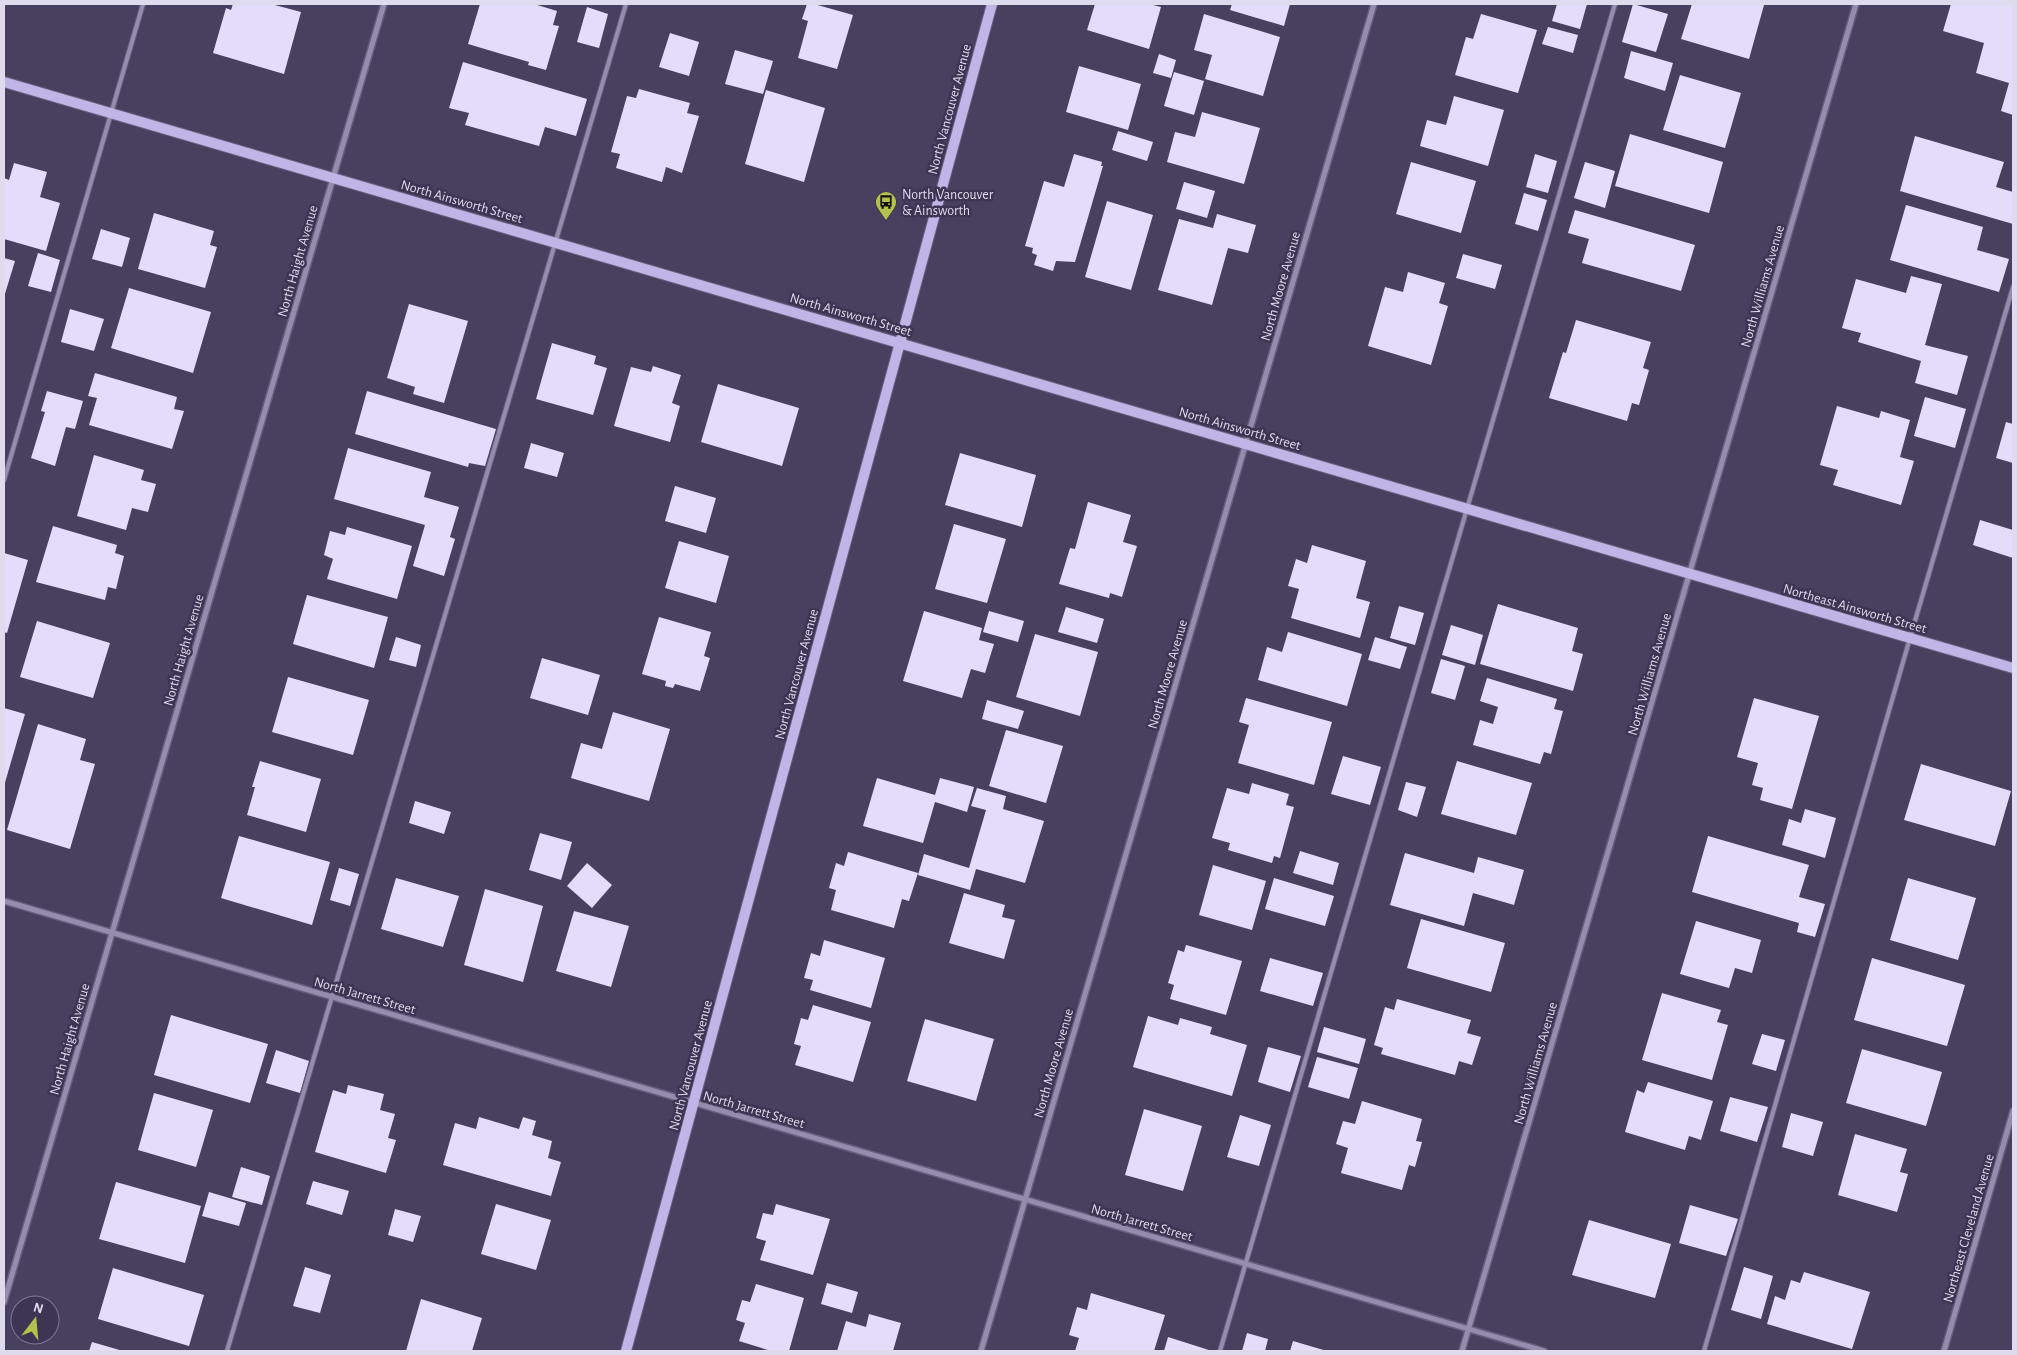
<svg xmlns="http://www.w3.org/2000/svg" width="2017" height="1355" font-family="'Alegreya Sans',sans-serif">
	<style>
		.building { fill: #e3dcfb }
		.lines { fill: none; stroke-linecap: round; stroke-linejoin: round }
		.lane-casing { stroke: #665f7c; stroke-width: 6 }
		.street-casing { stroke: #665f7c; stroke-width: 8 }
		.secondary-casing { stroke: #665f7c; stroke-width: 12 }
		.lane { stroke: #958dad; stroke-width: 4 }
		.street { stroke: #958dad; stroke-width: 5 }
		.secondary { stroke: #c1b5e7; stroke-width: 10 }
		.labels { text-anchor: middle; stroke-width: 5; stroke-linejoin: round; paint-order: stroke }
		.street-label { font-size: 14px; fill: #dfdbee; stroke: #3e3554 }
		.poi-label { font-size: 14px; fill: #dfdbee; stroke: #3e3554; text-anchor: start }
	</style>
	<rect width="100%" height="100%" fill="#48405f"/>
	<path class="building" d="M233 4H271L301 12 284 74 213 53 226 8 231 10Z
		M480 4H534L557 11 553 25 559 26 546 70 528 65 529 62 468 44Z
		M807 4H814L853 15 837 69 798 58 808 21 802 19Z
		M1095 4H1149L1161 7 1149 49 1087 30Z
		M1232 4H1290L1284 26 1230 10Z
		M1557 4H1587L1580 29 1552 21Z
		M1633 4 1668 14 1656 52 1622 42Z
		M1692 4 1764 5 1749 59 1681 39Z
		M1951 4 2013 5V115L2001 111 2009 83 1976 73 1984 43 1943 31Z
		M587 7 608 14 599 48 577 42Z
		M1204 14 1280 37 1263 96 1205 79 1212 55 1194 50Z
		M1481 14 1537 30 1518 93 1455 75 1466 37 1473 39Z
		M1548 27 1578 35 1573 53 1542 44Z
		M670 33 699 42 689 76 659 67Z
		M735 50 773 61 763 94 725 84Z
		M1631 51 1673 63 1665 91 1624 78Z
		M1159 54 1176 60 1171 78 1153 73Z
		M463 62 587 99 576 136 545 127 539 146 465 125 469 113 449 108Z
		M1079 66 1141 84 1128 130 1066 112Z
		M1174 72 1204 81 1194 115 1164 106Z
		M1680 75 1741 93 1725 148 1663 130Z
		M639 89 690 103 687 113 699 116 682 173 666 167 662 182 616 168 620 154 611 152 627 96 636 98Z
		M766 90 825 108 804 182 745 164Z
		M1454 96 1504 110 1488 166 1420 146 1427 120 1446 125Z
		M1202 112 1260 128 1244 184 1167 162 1175 132 1195 137Z
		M1118 131 1153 142 1147 161 1112 150Z
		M1630 134 1723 162 1709 213 1615 186Z
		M1915 136 2004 162 1996 187 2013 192V224L1900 191Z
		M1074 154 1102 162 1101 166H1103L1075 262 1056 261 1053 271 1034 265 1037 255 1032 253 1033 248 1025 246 1044 181 1064 187Z
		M1535 154 1557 161 1548 193 1526 187Z
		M1411 162 1476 181 1461 233 1396 214Z
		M1585 162 1615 171 1605 208 1574 198Z
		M14 163 47 172 40 197 60 203 46 251 4 239V178L9 180Z
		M1184 182 1215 191 1207 218 1176 209Z
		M1524 193 1547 200 1538 231 1515 224Z
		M1107 201 1153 215 1131 290 1085 277Z
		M1906 205 1983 227 1977 250 2009 259 1999 292 1890 260Z
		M1575 210 1695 245 1681 291 1582 263 1589 239 1568 233Z
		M154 213 214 231 210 245 217 247 205 288 138 269Z
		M1217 214 1256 225 1248 253 1228 248 1212 305 1158 290 1179 219 1213 228Z
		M101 229 130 238 122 267 92 259Z
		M38 253 60 260 51 292 28 286Z
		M1463 254 1502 265 1495 289 1456 278Z
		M4 258 15 261 4 297Z
		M1408 272 1445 283 1439 303 1448 306 1431 365 1368 346 1385 287 1403 292Z
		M1911 276 1942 284 1925 345 1968 356 1957 395 1915 383 1921 361 1858 342 1861 333 1842 328 1856 279 1906 293Z
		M129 288 211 312 193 373 111 348Z
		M409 304 468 321 444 403 413 394 415 387 387 378Z
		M70 309 104 319 94 351 61 342Z
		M1576 320 1651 342 1643 368 1649 370 1639 405 1632 403 1627 421 1549 398 1563 352 1566 353Z
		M552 343 596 356 594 364 607 368 593 415 536 399Z
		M653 366 681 375 672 403 680 406 670 442 614 426 631 367 651 372Z
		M95 373 177 397 174 409 184 411 172 449 89 425 97 398 88 396Z
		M718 384 799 408 782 466 701 442Z
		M47 391 83 401 75 429 66 427 55 466 31 458 45 412 41 411Z
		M367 391 496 429 485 466 469 463 468 467 355 434Z
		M1925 397 1966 409 1955 448 1914 436Z
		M1837 406 1879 418 1881 411 1910 420 1900 457 1914 461 1901 505 1833 485 1838 470 1820 465Z
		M2006 422 2013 424V463L1996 458Z
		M531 443 564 453 557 477 524 468Z
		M348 448 431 472 424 497 459 507 450 537 455 539 444 576 413 566 425 525 334 499Z
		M960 453 1036 475 1022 527 945 505Z
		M94 455 144 470 141 480 156 484 148 512 132 508 126 530 77 516Z
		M675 486 716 498 706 533 665 521Z
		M1088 502 1131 515 1123 542 1137 546 1122 597 1110 593 1109 598 1059 584 1070 548 1075 549Z
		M1980 520 2013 530V558L1973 545Z
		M954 524 1006 539 987 603 935 589Z
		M53 526 117 545 115 553 124 556 116 589 108 587 105 600 36 582Z
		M347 527 412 546 397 599 327 579 333 559 324 555 330 531 345 535Z
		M679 541 729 556 716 603 665 588Z
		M1312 545 1366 561 1356 598 1370 602 1360 638 1291 618 1299 589 1288 586 1296 559 1307 563Z
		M4 553 28 560 7 633 4 632Z
		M307 595 388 617 374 668 293 644Z
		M1498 604 1578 628 1572 651 1583 654 1573 691 1480 664Z
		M1399 606 1424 613 1415 645 1390 638Z
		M1066 607 1104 619 1097 643 1058 632Z
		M924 611 982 628 979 640 994 644 985 673 971 669 962 698 903 681Z
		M989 611 1024 621 1018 642 983 632Z
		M659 617 711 632 704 656 710 658 700 691 675 684 673 688 665 686 666 681 642 674Z
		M37 621 110 643 93 698 20 677Z
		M1451 625 1483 635 1475 665 1442 655Z
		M1288 632 1362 654 1347 706 1258 680 1267 647 1282 652Z
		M1035 634 1098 652 1080 716 1016 697Z
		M396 637 421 645 416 667 389 660Z
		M1375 637 1407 647 1400 669 1368 660Z
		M542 658 600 675 588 715 530 698Z
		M1441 659 1465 666 1455 700 1431 693Z
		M288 677 369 700 353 755 272 732Z
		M1487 678 1557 699 1554 709 1563 711 1551 754 1544 752 1540 764 1473 745 1480 720 1493 724 1498 707 1480 701Z
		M1246 698 1332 722 1314 785 1238 763 1249 725 1239 722Z
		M1754 698 1819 716 1792 809 1760 800 1763 788 1752 785 1758 763 1737 757Z
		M987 700 1024 711 1018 729 982 719Z
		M4 708 25 714 4 786Z
		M613 712 670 729 649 801 571 778 581 743 602 749Z
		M38 724 86 739 80 760 95 764 70 849 7 830Z
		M1006 730 1063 746 1046 803 989 786Z
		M1343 756 1381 767 1370 805 1331 794Z
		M260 761 321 779 306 832 247 815 255 787H252Z
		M1457 761 1532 783 1516 835 1441 814Z
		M1921 764 2011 791 1995 846 1904 820Z
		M877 778 935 795 940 778 974 787 967 812 935 802 923 843 863 826Z
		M1406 782 1426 787 1417 817 1398 810Z
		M1252 783 1289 794 1286 805 1294 807 1280 858 1274 856 1272 863 1228 850 1230 843 1212 838 1227 788 1249 794Z
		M977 788 1006 796 1003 809 1044 821 1025 883 976 869 970 890 918 875 924 854 969 868 986 810 971 806Z
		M415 801 451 812 444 834 409 823Z
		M1805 809 1836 818 1825 858 1782 845 1789 819 1801 823Z
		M540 833 572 842 561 880 529 870Z
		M239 836 330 862 312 925 221 898Z
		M1708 836 1809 865 1799 897 1825 904 1815 937 1797 932 1799 923 1692 892Z
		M1300 851 1339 863 1333 885 1293 873Z
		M848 852 918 873 909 901 902 899 894 928 831 910 836 890 829 888 836 863 844 866Z
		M1405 853 1474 873 1478 857 1524 870 1514 905 1473 893 1464 926 1390 905Z
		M587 863 612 885 592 908 567 886Z
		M1213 865 1266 881 1252 930 1199 915Z
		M339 868 359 874 350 906 330 900Z
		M396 878 459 896 443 947 381 929Z
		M1274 878 1334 896 1325 926 1265 909Z
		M1908 878 1976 898 1958 960 1890 940Z
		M485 889 543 906 523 982 464 965Z
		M964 893 1005 905 1002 917 1015 920 1004 959 949 943Z
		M574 911 629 926 611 987 556 971Z
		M1421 919 1505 943 1491 992 1407 968Z
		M1696 921 1761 940 1752 973 1735 968 1729 988 1680 974Z
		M824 940 885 958 871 1008 810 990 813 980 804 978 811 953 820 956Z
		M1186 945 1242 961 1226 1015 1170 999 1174 985 1168 983 1178 950 1184 952Z
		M1270 958 1323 973 1313 1006 1260 991Z
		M1872 958 1965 985 1947 1046 1854 1020Z
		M1662 993 1721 1010 1717 1022 1728 1025 1712 1080 1642 1060Z
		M1397 999 1471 1020 1467 1033 1481 1037 1472 1065 1459 1061 1455 1075 1381 1054 1383 1048 1374 1045 1385 1007 1394 1010Z
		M813 1005 871 1022 853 1082 795 1065 801 1046 794 1044 801 1018 808 1020Z
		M171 1015 268 1044 250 1103 154 1075Z
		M1148 1016 1178 1025 1180 1018 1212 1027 1210 1034 1247 1045 1232 1096 1133 1067Z
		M925 1019 994 1039 976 1101 907 1081Z
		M1324 1027 1366 1039 1359 1064 1317 1052Z
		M1762 1034 1785 1040 1776 1071 1752 1064Z
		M1268 1047 1301 1056 1290 1092 1258 1082Z
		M1862 1049 1942 1072 1926 1126 1846 1103Z
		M276 1050 309 1061 300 1093 266 1083Z
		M1317 1057 1358 1068 1349 1099 1308 1087Z
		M1648 1082 1713 1101 1701 1140 1689 1136 1685 1150 1625 1132 1637 1090 1644 1093Z
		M348 1085 384 1094 380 1110 395 1114 388 1138 396 1140 386 1173 315 1152 333 1090 346 1094Z
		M154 1093 213 1110 196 1167 138 1150Z
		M1730 1097 1768 1107 1757 1142 1720 1131Z
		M1362 1101 1422 1119 1416 1141 1422 1142 1415 1167 1409 1165 1402 1190 1341 1173 1348 1148 1336 1144 1343 1121 1355 1124Z
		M1144 1109 1202 1126 1183 1191 1125 1175Z
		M1791 1113 1823 1122 1813 1156 1782 1147Z
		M1240 1115 1271 1125 1259 1166 1227 1157Z
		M479 1117 519 1129 523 1117 536 1121 532 1135 552 1141 548 1158 561 1162 551 1196 443 1165 455 1123 476 1129Z
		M1855 1134 1907 1149 1900 1172 1908 1174 1897 1212 1838 1195Z
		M241 1167 270 1176 262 1205 232 1197Z
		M313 1181 349 1191 342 1215 306 1204Z
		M116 1182 201 1206 185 1263 99 1239Z
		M209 1192 246 1203 239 1226 202 1216Z
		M496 1204 551 1220 536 1270 481 1254Z
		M776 1204 830 1219 813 1275 760 1260 766 1241 756 1238 763 1213 773 1215Z
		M1690 1205 1738 1219 1726 1256 1679 1243Z
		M395 1209 421 1216 413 1242 388 1235Z
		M1589 1220 1671 1244 1655 1298 1572 1275Z
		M305 1267 331 1275 320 1313 293 1306Z
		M1744 1267 1773 1276 1761 1319 1731 1310Z
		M113 1268 204 1295 189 1346 98 1319Z
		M1804 1272 1870 1292 1852 1349 1767 1324 1775 1296 1785 1300 1791 1280 1800 1283Z
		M827 1283 858 1292 852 1313 821 1304Z
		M756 1284 804 1298 789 1351H771L739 1341 745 1323 736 1320 742 1300 750 1302Z
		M1091 1293 1165 1315 1154 1351H1075L1079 1338 1069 1335 1077 1307 1087 1310Z
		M421 1299 482 1318 472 1351H406Z
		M869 1314 901 1323 893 1351H837L846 1321 866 1327Z
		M1247 1333 1268 1339 1265 1351H1242Z
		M1168 1337 1212 1351H1164Z
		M1293 1341 1327 1351H1290Z
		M92 1342 123 1351H89Z"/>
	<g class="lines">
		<g class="lane-casing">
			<path id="lane" d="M4 480 143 4
				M227 1351 626 4
				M1220 1351 1615 4
				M1704 1351 1910 638 2013 287"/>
		</g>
		<g class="street-casing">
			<path id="street" d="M4 901 1544 1351
				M4 1302 384 4
				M981 1351 1374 4
				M1462 1351 1856 4
				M1944 1351 2013 1111"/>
		</g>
		<g class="secondary-casing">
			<path id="secondary" d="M4 82 2013 668
				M626 1351 992 4"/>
		</g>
		<use href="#lane" class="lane"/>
		<use href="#street" class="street"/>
		<use href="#secondary" class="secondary"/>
	</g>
	<defs>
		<g id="bus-pin" transform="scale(1.125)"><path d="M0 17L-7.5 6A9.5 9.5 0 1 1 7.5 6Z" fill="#b2c24b" stroke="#3e3554"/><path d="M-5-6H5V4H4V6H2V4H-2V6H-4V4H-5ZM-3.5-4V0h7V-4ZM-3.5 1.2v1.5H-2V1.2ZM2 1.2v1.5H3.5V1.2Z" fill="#111"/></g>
	</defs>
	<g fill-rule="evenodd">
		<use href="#bus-pin" x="886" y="202"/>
	</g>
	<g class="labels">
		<g class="street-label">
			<text transform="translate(949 109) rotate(-75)" y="5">North Vancouver Avenue</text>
			<text transform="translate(462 201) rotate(16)" y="5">North Ainsworth Street</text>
			<text transform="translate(297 261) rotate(-74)" y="5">North Haight Avenue</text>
			<text transform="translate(1280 286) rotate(-74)" y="5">North Moore Avenue</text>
			<text transform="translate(1762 286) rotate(-74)" y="5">North Williams Avenue</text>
			<text transform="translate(851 314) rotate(16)" y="5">North Ainsworth Street</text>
			<text transform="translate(1240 428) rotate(16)" y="5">North Ainsworth Street</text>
			<text transform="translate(1855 608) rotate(16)" y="5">Northeast Ainsworth Street</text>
			<text transform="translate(183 650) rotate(-74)" y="5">North Haight Avenue</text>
			<text transform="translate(796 674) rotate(-75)" y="5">North Vancouver Avenue</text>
			<text transform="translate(1167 674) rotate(-74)" y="5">North Moore Avenue</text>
			<text transform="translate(1649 674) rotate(-74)" y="5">North Williams Avenue</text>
			<text transform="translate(365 995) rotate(16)" y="5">North Jarrett Street</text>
			<text transform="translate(69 1039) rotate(-74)" y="5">North Haight Avenue</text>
			<text transform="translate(1053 1063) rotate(-74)" y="5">North Moore Avenue</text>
			<text transform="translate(1535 1063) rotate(-74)" y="5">North Williams Avenue</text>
			<text transform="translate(690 1065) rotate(-75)" y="5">North Vancouver Avenue</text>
			<text transform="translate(754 1109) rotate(16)" y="5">North Jarrett Street</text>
			<text transform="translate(1142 1222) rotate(16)" y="5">North Jarrett Street</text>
			<text transform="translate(1968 1228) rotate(-74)" y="5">Northeast Cleveland Avenue</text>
		</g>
		<g class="poi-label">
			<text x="902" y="199">North Vancouver<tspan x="902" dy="16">&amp; Ainsworth</tspan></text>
		</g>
	</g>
	<rect width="2017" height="1355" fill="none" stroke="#dfdbee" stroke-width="10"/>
	<g transform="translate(35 1320) rotate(16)"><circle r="24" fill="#3e3554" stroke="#7e7792"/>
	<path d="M0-4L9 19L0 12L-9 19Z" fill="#b2c24b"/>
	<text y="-8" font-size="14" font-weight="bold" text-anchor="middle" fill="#dfdbee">N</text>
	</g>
</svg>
